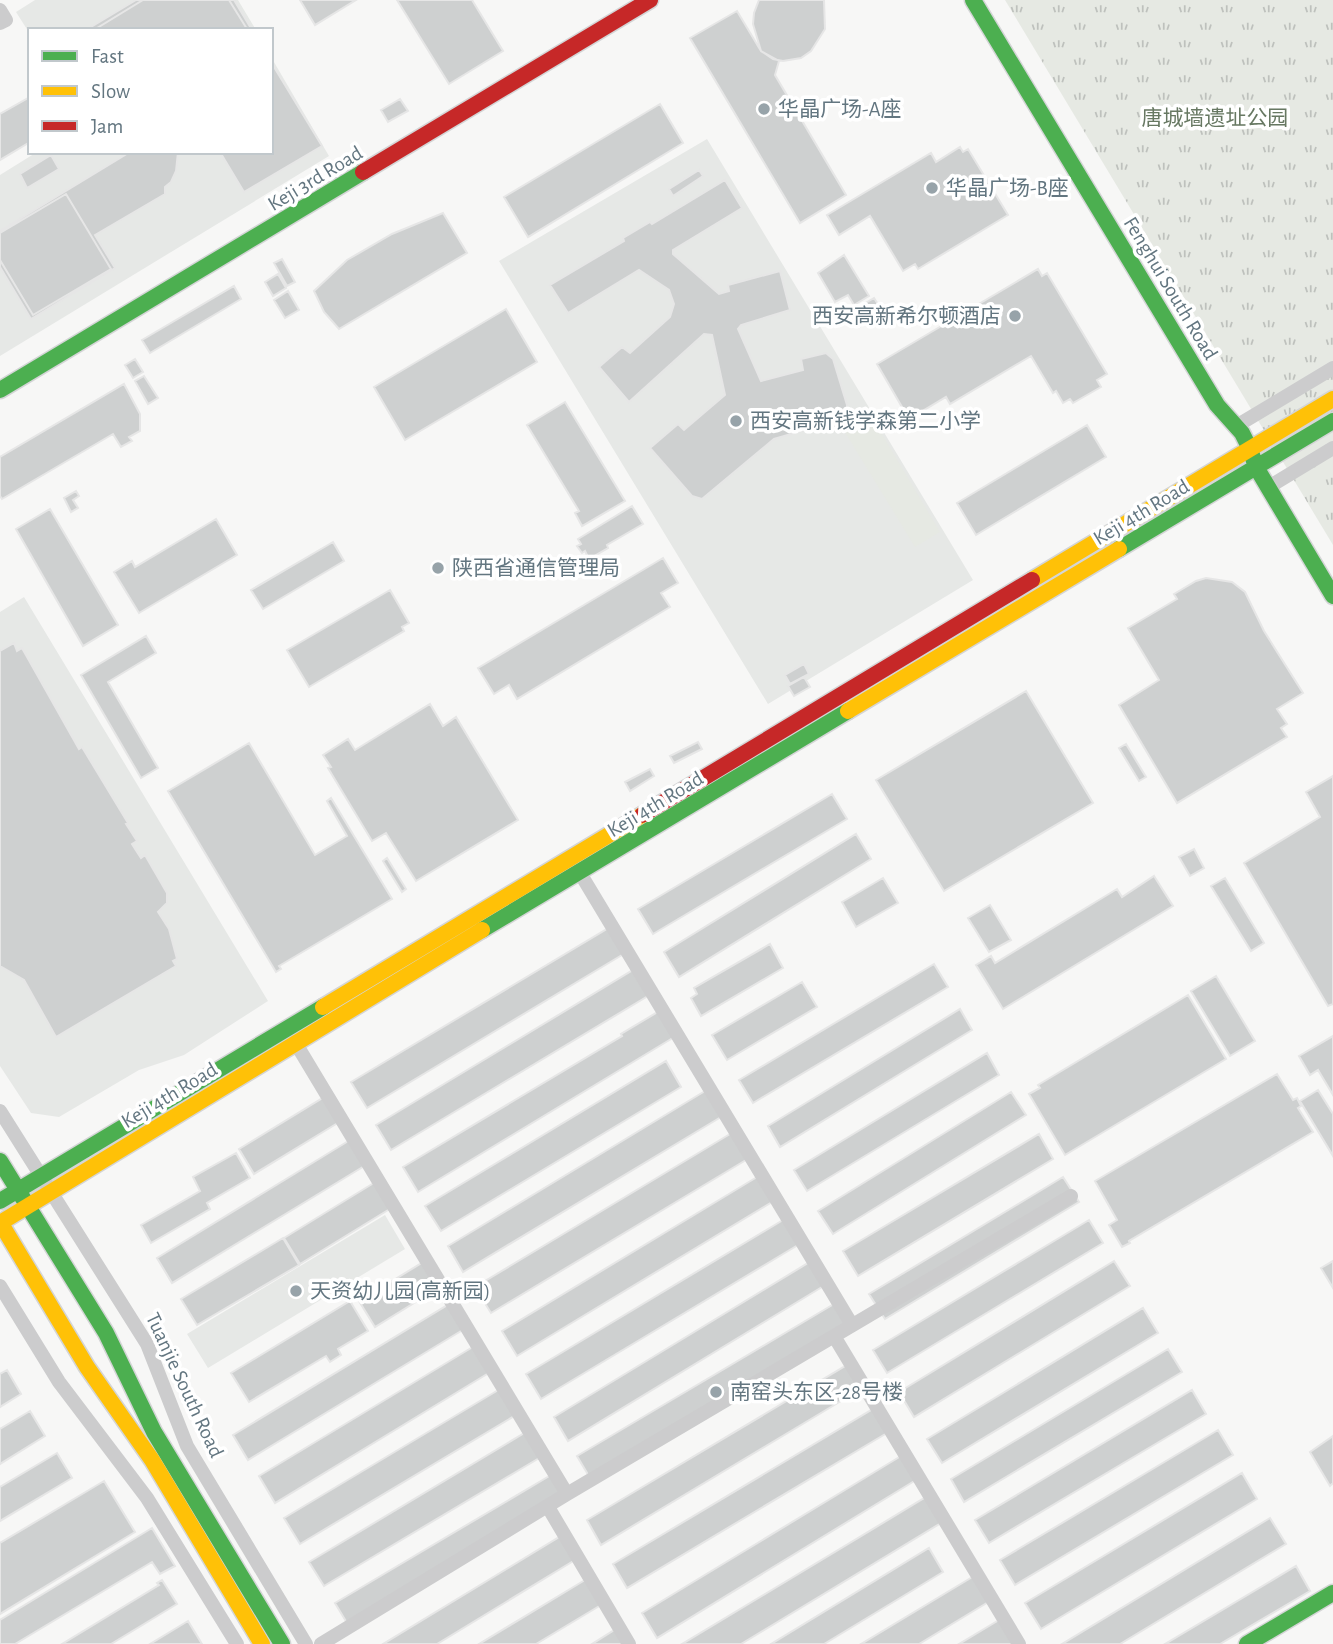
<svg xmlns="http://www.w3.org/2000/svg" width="1333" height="1644" font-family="'Alegreya Sans','Noto Sans SC',sans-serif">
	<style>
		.built { fill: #e6e8e6 }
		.green { fill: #e6e9e3 }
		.park { fill: url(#park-tufts) }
		.building { fill: #ced0d0; stroke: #e6e6e6; stroke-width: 2 }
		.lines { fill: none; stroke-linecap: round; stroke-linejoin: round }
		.fast-casing { stroke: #d4d5d6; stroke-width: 19 }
		.slow-casing { stroke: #d4d5d6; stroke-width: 19 }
		.jam-casing { stroke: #d4d5d6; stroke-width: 19 }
		.street { stroke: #cccccd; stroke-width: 14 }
		.fast { stroke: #4caf50; stroke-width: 16 }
		.slow { stroke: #ffc107; stroke-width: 16 }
		.jam { stroke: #c62828; stroke-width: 16 }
		.poi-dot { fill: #97a3a9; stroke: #fff; stroke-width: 2.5 }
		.labels { text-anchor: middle; stroke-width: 7; stroke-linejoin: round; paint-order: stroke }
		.poi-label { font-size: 21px; fill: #637680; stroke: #fff; text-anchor: start }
		.park-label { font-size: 21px; fill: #677862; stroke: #fff }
		.street-label { font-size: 21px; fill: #637680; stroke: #fff }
	</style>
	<defs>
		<pattern id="park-tufts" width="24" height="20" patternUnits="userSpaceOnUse" patternTransform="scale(1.75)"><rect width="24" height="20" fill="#e6e9e3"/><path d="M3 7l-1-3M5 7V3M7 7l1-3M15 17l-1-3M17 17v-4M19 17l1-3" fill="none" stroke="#bec1bd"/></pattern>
	</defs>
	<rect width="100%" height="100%" fill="#f7f7f6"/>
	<path class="built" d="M35 0H238L256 30H30V34L16 12Z
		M271 57 329 156 0 356V175L37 152H271Z
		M707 139 973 580 768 704 499 261Z
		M24 597 268 1001 184 1055 139 1070 59 1117 31 1113 0 1066V612Z
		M385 1215 405 1249 208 1368 187 1334Z"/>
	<path class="green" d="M867 409 940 532 915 547 840 424Z"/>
	<path class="park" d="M1005 0H1333V545Z"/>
	<path class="building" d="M136 0H234L252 30H86Z
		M143 0H229L247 29 94 30Z
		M300 0H356L315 25Z
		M397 0H472L503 51 449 84Z
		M759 0H824L825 29 811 51 801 58 783 61 773 59 761 51 753 24 754 13Z
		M737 11 761 51 779 61 775 75 846 195 800 223 690 38Z
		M274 67 322 146 244 192 220 152H271V68Z
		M30 97V142L0 160V114Z
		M400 99 408 111 388 122 381 110Z
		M660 104 683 143 528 237 504 197Z
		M960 147 963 152 968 149 1008 215 918 269 915 264 903 271 870 216 839 235 827 215 931 153 936 162Z
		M130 152H178L176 171 171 182 165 187V194L95 235 115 268 31 319 0 267V231Z
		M51 155 59 169 27 188 20 174Z
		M699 170 703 176 673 196 669 189Z
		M725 180 742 208 673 250V254L719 294 729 291 728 285 780 271 790 310 741 325 738 329 761 381 803 370 801 359 826 353 833 359 847 405V411L840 420 774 439 702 499 692 496 650 448 678 424 684 430 725 395 712 335 704 334 629 402 599 367 622 347 630 353 670 317 674 304 669 290 639 270 568 313 550 285 624 241 623 238 650 222 652 224Z
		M66 194 111 269 33 315 0 260V233Z
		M443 213 467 253 339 329 324 312 314 291 347 260 392 234Z
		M844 255 869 296 854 305 848 295 835 302 818 273Z
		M282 259 295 282 287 286 274 263Z
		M1038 269 1042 276 1047 273 1107 374 1097 380 1101 387 1073 403 1070 399 1063 403 1056 391 1053 393 1031 356 950 404 946 397 909 419 877 364Z
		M278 274 286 288 273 296 265 282Z
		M234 286 241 299 150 353 142 340Z
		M288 291 299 310 285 318 274 300Z
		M874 298 883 312 859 327 850 312Z
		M506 309 537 362 405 440 374 387Z
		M135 359 143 372 133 378 125 365Z
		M144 376 158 398 148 404 135 381Z
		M124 384 140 414V431L129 437 132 441 121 447 113 434 2 499 0 496V457Z
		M565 402 625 501 582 526 575 513 579 511 527 425Z
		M1087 425 1106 457 976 535 957 503Z
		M76 491 79 496 73 500 78 508 71 512 64 498Z
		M632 506 643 524 607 545 608 548 589 559 585 551 582 553 577 546 581 544 578 539Z
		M50 509 118 625 83 646 16 529Z
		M216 519 237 555 139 613 114 572 132 561 135 567Z
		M333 542 344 561 263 609 251 590Z
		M663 558 678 583 661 593 670 607 517 699 509 685 494 694 478 668Z
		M1206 578 1232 582 1245 592 1264 631 1303 693 1277 709 1287 724 1281 728 1287 737 1177 803 1119 705 1159 680 1128 628 1177 599 1174 594 1196 581Z
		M390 590 409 623 402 627 404 631 309 687 287 650Z
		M146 636 156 653 108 682 158 768 141 778 81 675Z
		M14 643 17 651 22 648 79 749 82 747 128 823 126 824 137 841 132 844 141 858 145 855 167 893V903L158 912 169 929 177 959 173 961 176 966 56 1037 24 980 0 966V651Z
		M804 664 809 674 790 684 785 675Z
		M804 677 810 687 794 696 788 686Z
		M1026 691 1093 803 944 891 876 780Z
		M430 704 443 726 456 717 518 820 416 881 386 833 372 841 328 768 331 767 323 755 348 739 355 750Z
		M698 742 702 749 674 763 670 756Z
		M249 743 315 855 347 836 327 801 331 798 392 899 279 966 281 969 276 972 168 791Z
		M1126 744 1146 777 1139 781 1119 748Z
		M650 769 654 776 630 791 625 782Z
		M1333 776V1004L1328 1006 1244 863 1320 817 1306 792Z
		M832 794 847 819 653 934 638 909Z
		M856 834 871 859 679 977 664 952Z
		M1194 849 1204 868 1190 876 1179 857Z
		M387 858 406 889 402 892 383 861Z
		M1154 876 1173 906 1003 1009 976 965 991 956 995 963 1117 889 1122 897Z
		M883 878 898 903 856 927 842 902Z
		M1225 878 1264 943 1251 951 1211 886Z
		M990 905 1011 940 989 952 968 918Z
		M612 926 627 952 367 1108 351 1082Z
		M770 944 783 968 701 1016 691 998 697 994 694 988Z
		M934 964 948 987 753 1103 739 1080Z
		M638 967 653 993 391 1150 376 1125Z
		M1216 976 1255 1041 1230 1056 1191 991Z
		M802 982 817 1007 727 1060 712 1035Z
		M1188 995 1226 1059 1065 1155 1029 1094 1040 1088 1038 1085Z
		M666 1007 681 1033 418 1192 403 1167 622 1036 621 1034Z
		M960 1009 972 1030 780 1147 768 1126Z
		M1333 1036V1095L1318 1070 1310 1075 1299 1056Z
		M987 1053 999 1075 807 1191 794 1170Z
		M666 1061 681 1087 441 1231 425 1206Z
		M1277 1074 1293 1100 1297 1098 1301 1106 1298 1108 1313 1132 1129 1241 1130 1243 1122 1247 1109 1225 1117 1220 1095 1181Z
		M710 1088 726 1114 463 1272 448 1246Z
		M1318 1090 1333 1114V1156L1300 1101Z
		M1011 1092 1026 1115 833 1234 818 1211Z
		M326 1096 341 1121 254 1174 239 1149Z
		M735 1131 751 1157 491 1313 475 1287Z
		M1039 1134 1053 1159 858 1276 843 1251Z
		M350 1140 366 1165 172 1283 157 1258Z
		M236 1153 250 1178 207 1203 210 1209 151 1243 141 1225 200 1191 193 1177Z
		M762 1174 777 1199 517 1356 502 1331Z
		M1063 1177 1079 1202 885 1319 869 1294Z
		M377 1181 393 1207 300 1264 284 1238Z
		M788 1217 803 1242 541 1399 526 1374Z
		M1089 1220 1103 1243 887 1373 873 1350Z
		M283 1238 299 1265 197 1325 181 1299Z
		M813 1260 827 1284 568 1441 554 1417Z
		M425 1261 440 1287 375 1327 359 1301Z
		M1114 1261 1130 1286 914 1417 899 1392Z
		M1333 1261V1288L1321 1268Z
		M350 1301 368 1331 338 1349 341 1355 330 1362 326 1356 249 1402 231 1373Z
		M839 1301 855 1328 593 1483 577 1456Z
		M451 1303 466 1328 248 1460 233 1435Z
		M1143 1308 1158 1333 942 1463 927 1439Z
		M476 1345 492 1371 275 1503 259 1476Z
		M1168 1349 1182 1372 964 1502 951 1479Z
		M847 1365 861 1389 601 1545 587 1520Z
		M7 1370 21 1394 0 1407V1374Z
		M500 1389 516 1415 300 1544 284 1518Z
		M1192 1390 1206 1414 989 1543 975 1520Z
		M873 1409 887 1433 627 1588 613 1564Z
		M30 1411 45 1436 0 1464V1429Z
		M1218 1430 1233 1455 1015 1585 1000 1560Z
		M526 1432 541 1457 324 1586 309 1562Z
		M1333 1436V1483L1330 1486 1310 1452Z
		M57 1453 72 1478 0 1521V1487Z
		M901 1456 916 1480 657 1638 642 1613Z
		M1242 1473 1257 1499 1041 1629 1025 1603Z
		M551 1475 566 1500 350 1628 335 1603Z
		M104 1481 135 1532 0 1614V1543Z
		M926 1497 941 1523 741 1644H682Z
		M1270 1518 1286 1544 1120 1644H1062Z
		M152 1528 175 1566 160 1574 152 1562 15 1644H0V1620Z
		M561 1536 575 1560 437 1644H383Z
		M929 1548 943 1572 824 1644H771Z
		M1296 1566 1310 1591 1220 1644H1165Z
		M974 1576 990 1601 919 1644H861Z
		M162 1580 177 1604 111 1644H62L159 1585 157 1583Z
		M585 1580 601 1605 536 1644H479Z
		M999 1620 1014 1644H959Z
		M188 1621 202 1644H150Z
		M616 1629 625 1644H592Z"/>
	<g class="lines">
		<g class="fast-casing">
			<path id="fast" d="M973 0 1217 405 1242 433 1250 449 1256 467 1333 596
				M0 390 363 172
				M1119 549 1333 421
				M482 930 848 711
				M0 1161 106 1333 154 1432 282 1644
				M0 1201 323 1007
				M1247 1644 1333 1593"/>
		</g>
		<g class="slow-casing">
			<path id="slow" d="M1032 580 1333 399
				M848 711 1119 549
				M323 1007 642 815
				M0 1222 87 1367 152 1460 262 1644
				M0 1223 482 930"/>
		</g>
		<g class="jam-casing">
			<path id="jam" d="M363 172 650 0
				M642 815 1032 580"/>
		</g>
		<path class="street" d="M0 10 6 20 0 23
			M1238 425 1333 368
			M1267 488 1333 448
			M580 873 852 1325
			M295 1042 567 1494
			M0 1111 147 1344 187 1446 306 1644
			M0 1286 59 1382 147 1498 237 1644
			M834 1336 1019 1644
			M548 1507 629 1644
			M321 1644 567 1494 1071 1196"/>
		<use href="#fast" class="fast"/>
		<use href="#slow" class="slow"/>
		<use href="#jam" class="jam"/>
	</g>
	<g class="poi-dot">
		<circle cx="764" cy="109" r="7"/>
		<circle cx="932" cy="188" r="7"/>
		<circle cx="1015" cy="316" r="7"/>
		<circle cx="736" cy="421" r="7"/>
		<circle cx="438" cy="568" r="7"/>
		<circle cx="296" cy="1291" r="7"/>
		<circle cx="716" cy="1392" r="7"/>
	</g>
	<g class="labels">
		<g class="poi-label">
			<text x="778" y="116">华晶广场-A座</text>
			<text x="946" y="195">华晶广场-B座</text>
			<text x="1001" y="323" text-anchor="end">西安高新希尔顿酒店</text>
			<text x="750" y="428">西安高新钱学森第二小学</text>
			<text x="452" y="575">陕西省通信管理局</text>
			<text x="310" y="1298">天资幼儿园(高新园)</text>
			<text x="730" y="1399">南窑头东区-28号楼</text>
		</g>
		<g class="park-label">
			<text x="1215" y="125">唐城墙遗址公园</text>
		</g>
		<g class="street-label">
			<text transform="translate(315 178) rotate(-31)" y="7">Keji 3rd Road</text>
			<text transform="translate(1171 288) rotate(59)" y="7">Fenghui South Road</text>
			<text transform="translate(1141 512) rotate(-31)" y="7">Keji 4th Road</text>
			<text transform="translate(655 804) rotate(-31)" y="7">Keji 4th Road</text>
			<text transform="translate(169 1095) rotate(-31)" y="7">Keji 4th Road</text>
			<text transform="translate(185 1385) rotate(65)" y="7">Tuanjie South Road</text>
		</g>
	</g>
	<rect x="28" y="28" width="245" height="126" fill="#ffffff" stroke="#c1c8cc" stroke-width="2"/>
	<rect x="42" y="51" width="35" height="10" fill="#4caf50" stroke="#c1c8cc" stroke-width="2"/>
	<text x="91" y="63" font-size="21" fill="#637680">Fast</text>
	<rect x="42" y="86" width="35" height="10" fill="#ffc107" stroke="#c1c8cc" stroke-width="2"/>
	<text x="91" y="98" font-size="21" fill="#637680">Slow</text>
	<rect x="42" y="121" width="35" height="10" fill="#c62828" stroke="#c1c8cc" stroke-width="2"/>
	<text x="91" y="133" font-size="21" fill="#637680">Jam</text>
</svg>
